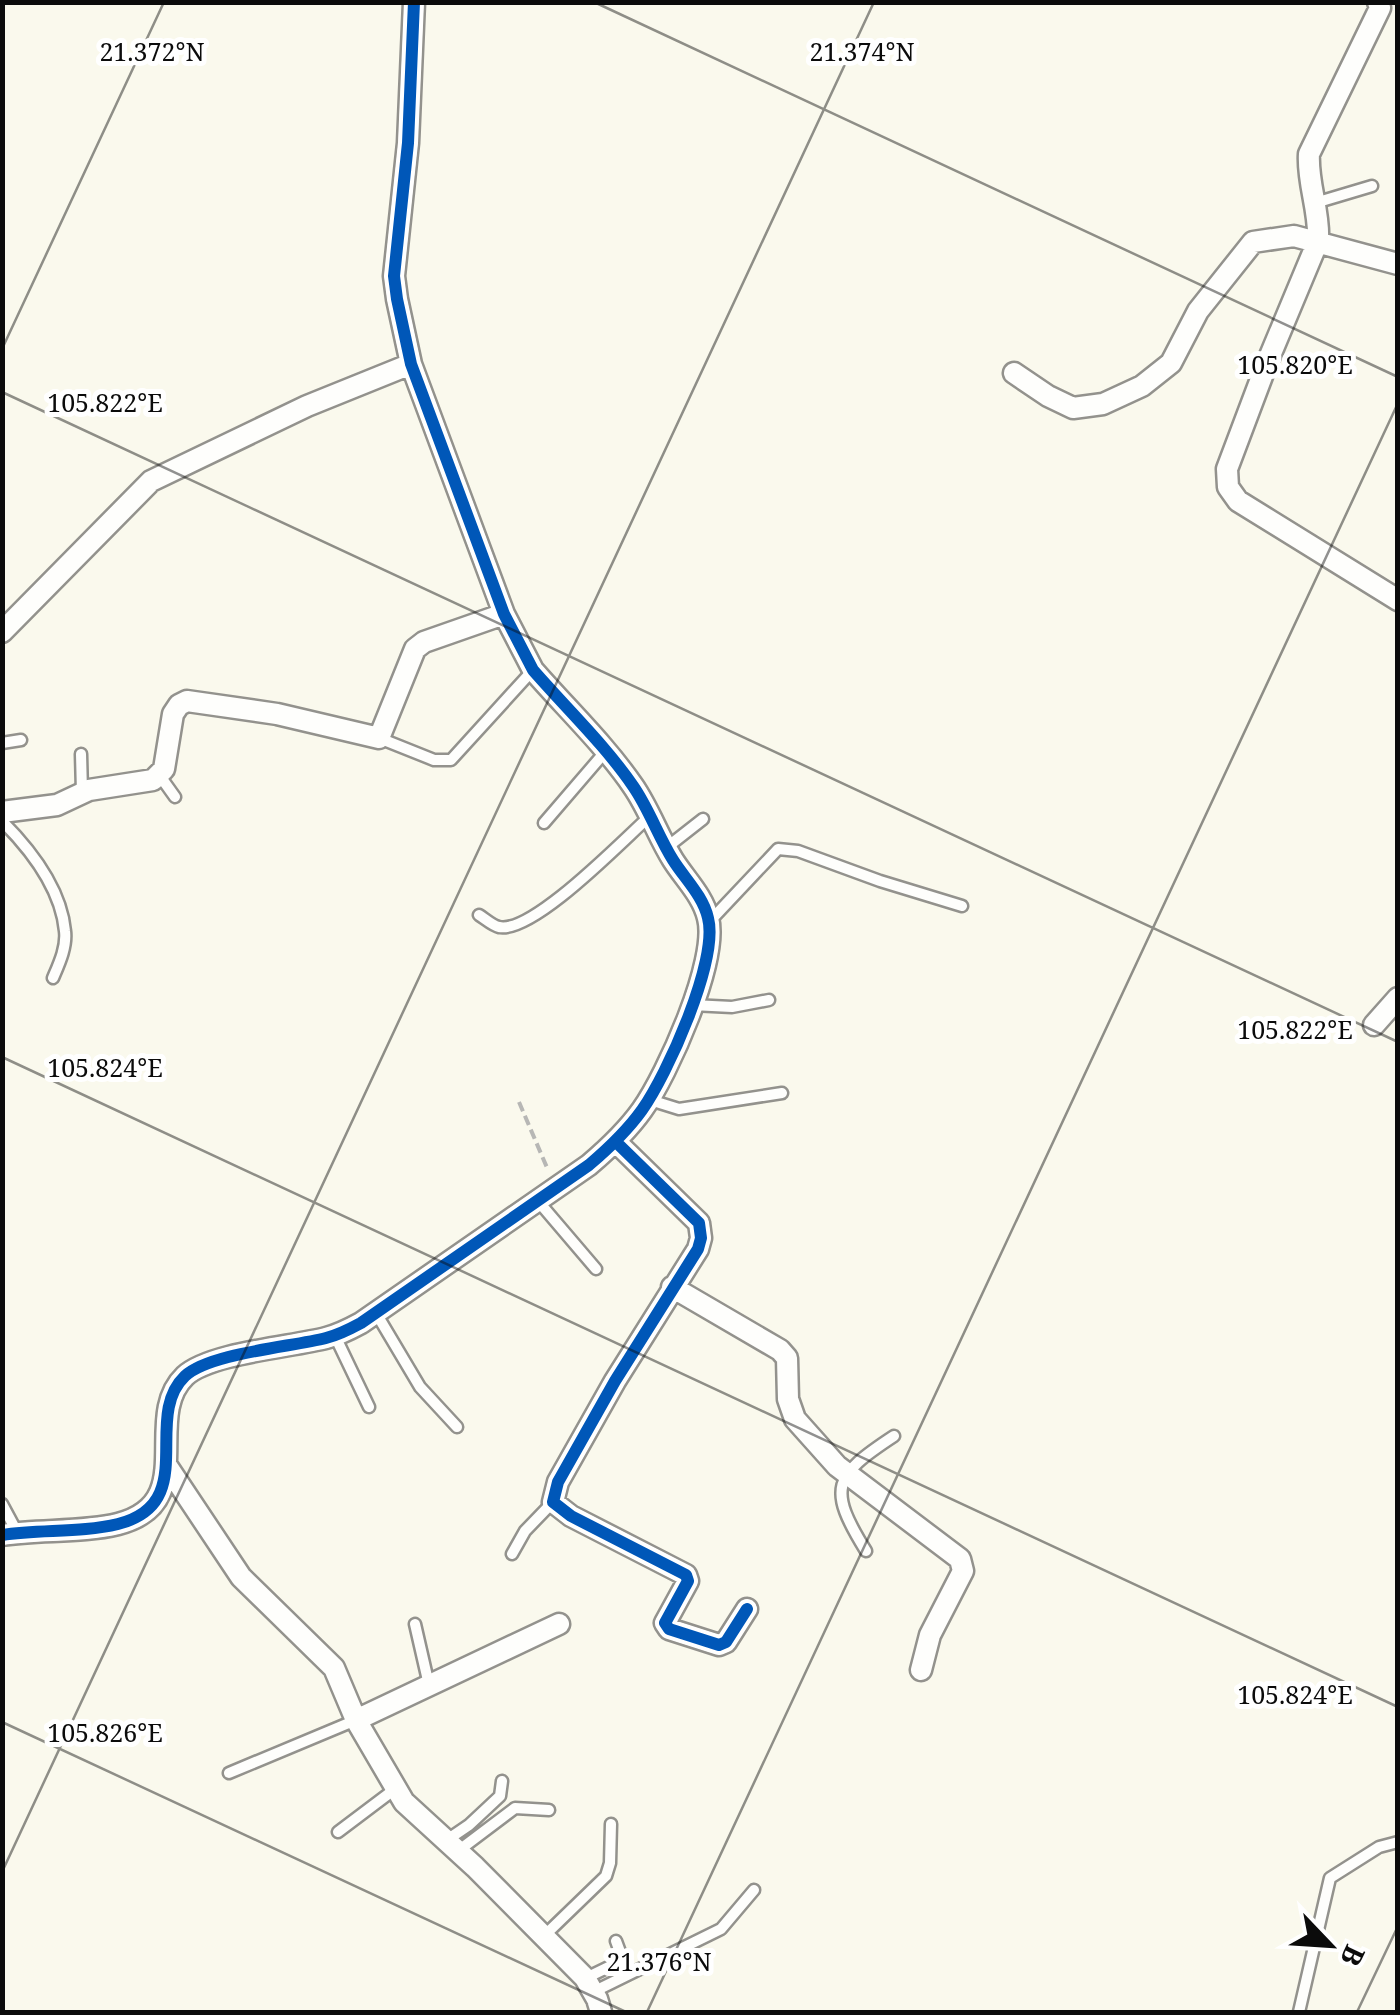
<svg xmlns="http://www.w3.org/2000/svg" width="1400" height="2015" font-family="'Noto Serif',serif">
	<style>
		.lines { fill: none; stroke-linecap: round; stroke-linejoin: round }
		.service-casing { stroke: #93928d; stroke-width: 15 }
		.minor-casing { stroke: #93928d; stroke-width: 25 }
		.path { stroke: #b7b7b5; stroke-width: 4; stroke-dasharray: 10 5; stroke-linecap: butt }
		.service { stroke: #fefefc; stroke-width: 10 }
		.minor { stroke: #fefefc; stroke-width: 20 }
		.cycleway-casing { stroke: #fff; stroke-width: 19 }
		.cycleway { stroke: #0057b8; stroke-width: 12 }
		.ticks { fill: none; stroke: #0b0b0b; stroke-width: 2.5; stroke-opacity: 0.45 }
		.ticks-label { font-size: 25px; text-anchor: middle; fill: #0b0b0b; stroke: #fff; stroke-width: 10; stroke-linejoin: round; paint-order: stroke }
	</style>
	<rect width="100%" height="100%" fill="#faf9ed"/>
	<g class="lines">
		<g class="service-casing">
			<path id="service" d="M1315 203 1372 186
				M379 738 434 760H451L533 670
				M2 743 21 740
				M81 754 82 792
				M160 776 175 797
				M2 821C31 850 61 888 65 931 67 947 59 964 53 978
				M544 823 605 752
				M666 848 703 819
				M479 915C484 918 493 926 499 927 533 934 623 840 649 817
				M710 921 778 849 798 851 880 881 962 906
				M692 1005 732 1007 769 1000
				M650 1100 679 1109 782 1093
				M538 1201 596 1269
				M376 1313 420 1387 457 1427
				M335 1336 369 1407
				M2 1504 17 1532
				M866 1551C827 1488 833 1476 894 1436
				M512 1554 525 1531 553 1502
				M415 1624 429 1685
				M229 1773 356 1720
				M338 1832 395 1789
				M447 1840 469 1825 500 1796 502 1781
				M458 1851 515 1808 549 1810
				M544 1936 606 1876 610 1863 611 1824
				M586 1978 623 1960 616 1941
				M593 1992 721 1929 754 1890
				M1299 2012 1330 1878 1379 1847 1398 1842"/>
		</g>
		<g class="minor-casing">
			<path id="minor" d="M1378 2 1380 8 1309 154C1307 183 1320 211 1318 241L1267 363 1227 469 1228 487 1238 501 1398 600
				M1014 373 1048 396 1073 408 1103 404 1142 386 1171 363 1198 311 1253 242 1294 236 1398 264
				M2 632 151 481 307 406 411 364
				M2 812 57 805 89 790 153 780 164 769 173 714 179 705 187 701 277 714 379 738 415 649 424 642 504 614
				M1374 1025 1398 998
				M616 1142 699 1223 701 1238 698 1249 615 1381 558 1482 553 1502 571 1516 686 1575 688 1581 665 1623 669 1629 719 1645 726 1642 747 1609
				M672 1287 780 1350 787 1358 788 1399 795 1419 837 1466 960 1559 963 1571 930 1635 921 1670
				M167 1466 241 1577 334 1668 356 1720 404 1802 475 1867 585 1978 597 1999 601 2012
				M2 1535C40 1529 81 1533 118 1524 201 1503 141 1418 185 1376 210 1353 291 1347 326 1338 338 1335 350 1329 361 1323L589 1165C609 1148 627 1131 642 1110 667 1075 719 960 708 918 703 896 685 879 673 860 658 836 649 809 633 786 605 745 566 708 533 670L504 614 411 364 397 299 394 276 408 143 414 2
				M356 1720 559 1624"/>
		</g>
		<path class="path" d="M519 1102 548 1170"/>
		<use href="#service" class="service"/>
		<use href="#minor" class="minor"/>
		<g class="cycleway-casing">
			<path id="cycleway" d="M616 1142 699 1223 701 1238 698 1249 615 1381 558 1482 553 1502 571 1516 686 1575 688 1581 665 1623 669 1629 719 1645 726 1642 747 1609
				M2 1535C40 1529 81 1533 118 1524 201 1503 141 1418 185 1376 210 1353 291 1347 326 1338 338 1335 350 1329 361 1323L589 1165C609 1148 627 1131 642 1110 667 1075 719 960 708 918 703 896 685 879 673 860 658 836 649 809 633 786 605 745 566 708 533 670L504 614 411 364 397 299 394 276 408 143 414 2"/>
		</g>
		<use href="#cycleway" class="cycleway"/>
	</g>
	<path class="ticks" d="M594 2 1398 377M2 349 164 2M2 392 1398 1042M2 1057 1398 1707M2 1722 626 2012M2 1872 874 2M647 2012 1398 403M1357 2012 1398 1926"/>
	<g class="ticks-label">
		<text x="152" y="61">21.372°N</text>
		<text x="862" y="61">21.374°N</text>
		<text x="1295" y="374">105.820°E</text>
		<text x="105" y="412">105.822°E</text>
		<text x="1295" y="1039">105.822°E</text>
		<text x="105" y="1077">105.824°E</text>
		<text x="1295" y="1704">105.824°E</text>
		<text x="105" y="1742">105.826°E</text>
		<text x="659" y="1971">21.376°N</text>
	</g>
	<rect width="1400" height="2015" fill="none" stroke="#0b0b0b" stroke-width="10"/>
	<g transform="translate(1330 1945) rotate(115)" stroke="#ffffff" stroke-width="8" paint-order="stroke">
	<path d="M0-8L18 38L0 25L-18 38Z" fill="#0b0b0b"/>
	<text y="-15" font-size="28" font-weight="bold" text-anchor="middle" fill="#0b0b0b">B</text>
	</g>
</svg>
